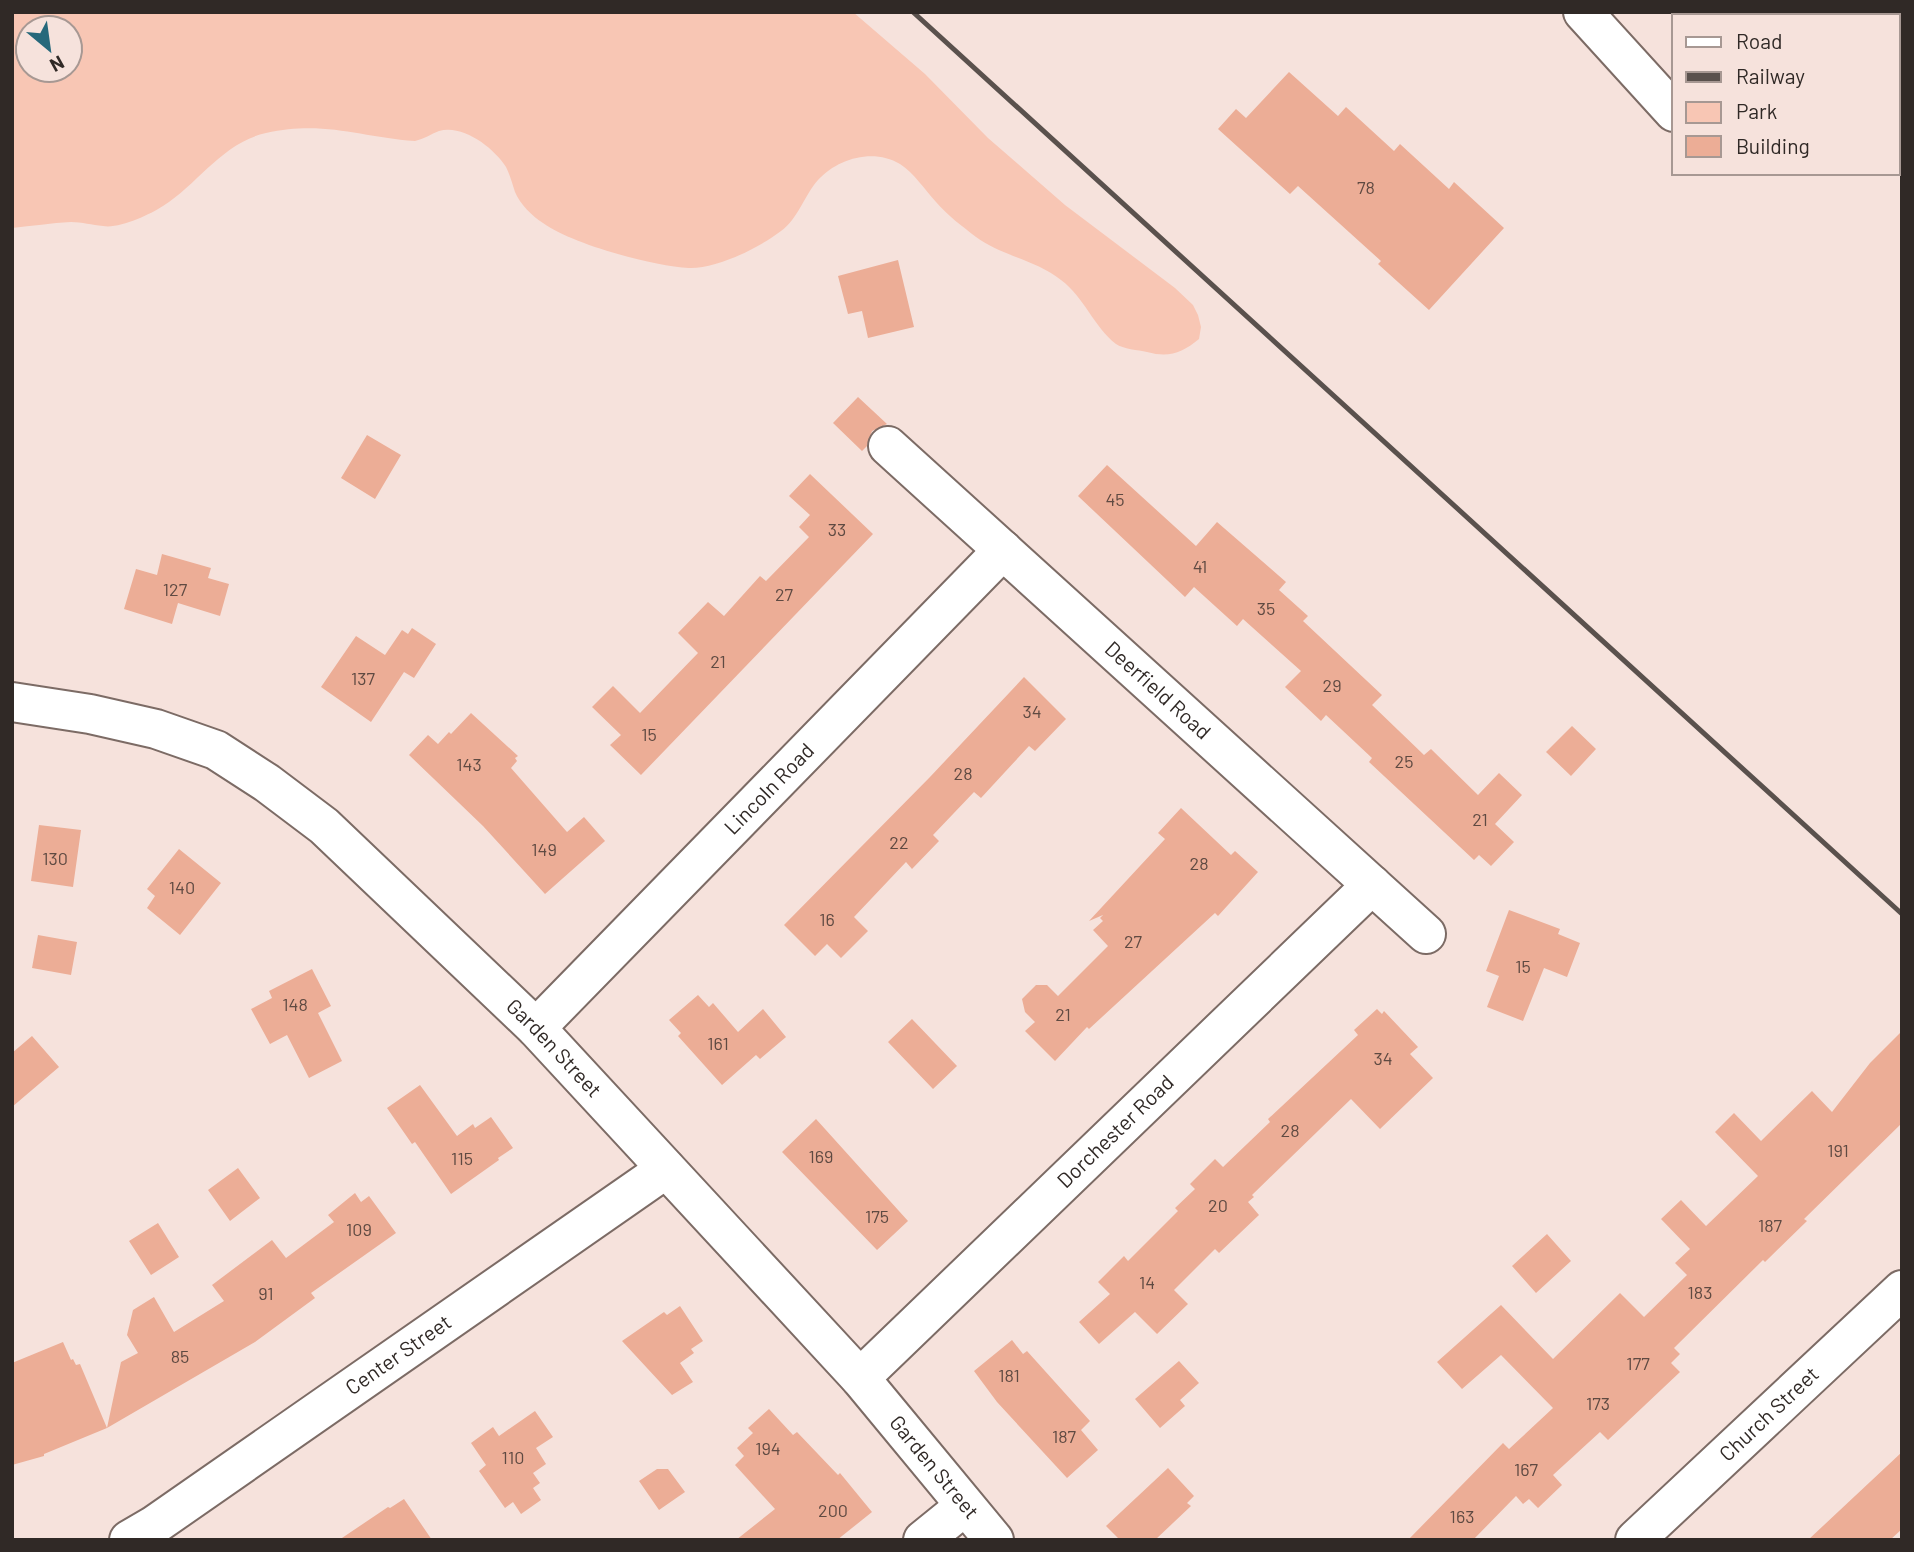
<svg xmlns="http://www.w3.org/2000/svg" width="1914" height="1552" font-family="Barlow,sans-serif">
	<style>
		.green { fill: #f8c6b4; fill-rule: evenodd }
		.building { fill: #ecad96 }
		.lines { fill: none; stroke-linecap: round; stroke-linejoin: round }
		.minor-casing { stroke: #7c6b65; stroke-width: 42 }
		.minor { stroke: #fff; stroke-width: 38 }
		.rail { stroke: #5a514d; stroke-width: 5 }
		.labels { text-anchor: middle; stroke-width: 7; stroke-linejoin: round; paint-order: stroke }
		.number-label { font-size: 18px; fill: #5f4a42 }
		.street-label { font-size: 21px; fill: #302926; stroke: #f6e2dc }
	</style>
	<rect width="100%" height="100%" fill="#f6e2dc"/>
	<path class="green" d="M12 12H853L925 74 988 138 1065 205 1175 288 1193 305 1198 315 1201 327 1199 339C1182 353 1169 358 1147 352 1138 350 1123 349 1116 344 1094 327 1084 297 1061 280 1036 260 1002 256 976 237 962 226 948 216 936 202 925 190 914 173 900 164 874 148 838 158 818 180 804 196 798 219 781 231 759 248 716 269 689 268 652 266 572 244 543 223 532 216 520 204 515 192 512 183 510 175 506 167 494 148 463 124 439 131 431 134 424 139 415 141 360 137 324 120 266 133 222 143 199 183 163 206 149 215 119 229 103 226 92 225 82 222 71 222 51 223 32 226 12 228ZM28 28H70V70H28Z"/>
	<path class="building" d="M1289 72 1338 116 1346 107 1394 151 1400 144 1449 189 1454 182 1504 228 1429 310 1378 264 1381 261 1298 186 1290 194 1218 129 1236 109 1246 118Z
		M898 260 914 327 868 338 862 311 848 314 838 276Z
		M858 397 887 424 872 431 867 446 862 451 833 423Z
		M367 435 401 455 375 499 341 478Z
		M1107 465 1196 546 1217 522 1286 582 1279 590 1308 616 1303 621 1382 695 1372 705 1424 755 1431 749 1478 795 1499 773 1522 795 1495 824 1514 842 1491 866 1479 855 1474 860 1369 762 1372 758 1326 715 1321 721 1285 687 1301 671 1243 619 1237 626 1194 587 1185 597 1078 496Z
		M810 474 873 534 641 775 610 745 621 735 592 707 613 686 640 713 698 653 678 633 708 602 724 616 760 576 766 581 809 537 799 527 810 515 789 496Z
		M162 554 211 568 208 578 229 584 220 616 178 603 172 624 124 609 136 569 157 575Z
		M412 628 436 644 414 678 404 672 371 722 321 687 356 636 385 655 402 630 408 634Z
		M1024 677 1066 719 1035 751 1029 746 981 798 974 792 933 835 939 841 912 869 906 862 854 917 868 931 841 958 827 944 815 956 784 925 930 777Z
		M471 713 518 756 515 758 517 761 511 768 567 832 584 817 605 841 545 894 483 826 409 755 428 735 438 744 449 732 451 734Z
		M1572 726 1596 749 1571 776 1546 752Z
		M1181 808 1231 855 1235 851 1258 872 1218 916 1215 913 1089 1029 1087 1027 1055 1061 1025 1031 1035 1022 1025 1012 1022 999 1036 985H1047L1058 996 1108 946 1093 930 1103 921 1100 918 1103 915 1089 921 1165 839 1158 833Z
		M39 825 81 830 73 887 31 881Z
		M179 849 221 883 180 935 147 908 155 896 147 889Z
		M1509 910 1560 929 1558 934 1580 943 1567 977 1544 968 1523 1021 1487 1007 1499 976 1486 971Z
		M38 935 77 942 71 975 32 968Z
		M312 969 331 1006 318 1013 342 1061 309 1078 287 1035 270 1044 251 1009 272 998 269 991Z
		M698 995 709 1007 713 1003 738 1032 763 1009 786 1037 760 1059 756 1055 722 1085 678 1036 681 1033 669 1020Z
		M1377 1009 1382 1014 1384 1011 1418 1047 1410 1054 1433 1078 1380 1129 1351 1099 1252 1195 1254 1197 1248 1202 1259 1215 1219 1253 1215 1249 1174 1290 1188 1304 1157 1334 1135 1312 1099 1344 1079 1322 1110 1294 1098 1282 1124 1256 1128 1261 1178 1211 1175 1208 1195 1189 1190 1184 1215 1159 1223 1167 1270 1122 1268 1119 1358 1035 1354 1030Z
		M912 1019 957 1066 933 1089 888 1042Z
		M1902 1031V1123L1804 1219 1807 1221 1765 1262 1763 1260 1674 1348 1680 1354 1671 1363 1680 1372 1608 1440 1600 1432 1553 1475 1562 1485 1538 1508 1529 1499 1523 1504 1516 1496 1473 1540H1408L1503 1443 1509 1449 1553 1408 1501 1355 1462 1389 1437 1362 1501 1305 1553 1359 1620 1293 1644 1317 1687 1275 1675 1263 1690 1249 1661 1219 1681 1200 1706 1226 1758 1176 1715 1132 1734 1113 1761 1141 1812 1091 1832 1112 1870 1063Z
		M32 1036 59 1067 12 1107V1053Z
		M420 1085 457 1136 473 1124 475 1128 491 1117 513 1148 498 1158 499 1160 451 1194 415 1142 412 1144 387 1108Z
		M816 1119 908 1221 877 1250 782 1152Z
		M238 1168 260 1198 230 1221 208 1190Z
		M355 1193 361 1202 369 1196 396 1233 311 1293 315 1298 255 1342 107 1428 121 1362 138 1353 127 1335 133 1310 154 1297 174 1332 224 1301 212 1285 272 1240 286 1258 334 1222 328 1215Z
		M158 1223 179 1257 151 1275 129 1241Z
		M1547 1234 1571 1261 1536 1293 1512 1266Z
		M680 1306 703 1341 691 1349 694 1353 680 1363 693 1382 672 1395 622 1341 664 1312 667 1315Z
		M1012 1340 1023 1354 1027 1351 1090 1421 1081 1430 1098 1450 1067 1478 997 1402 974 1371Z
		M63 1342 71 1360 73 1359 76 1365 80 1364 107 1428 44 1454V1456L12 1465V1363Z
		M1179 1361 1199 1383 1180 1400 1185 1406 1160 1428 1135 1399Z
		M769 1409 793 1435 797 1432 838 1475 840 1473 872 1512 837 1540H736L775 1509 735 1465 744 1456 737 1448 753 1433 748 1428Z
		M535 1411 553 1437 536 1448 546 1464 533 1473 540 1483 533 1488 541 1500 521 1514 513 1502 505 1508 479 1471 486 1465 471 1443 493 1427 499 1436Z
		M1902 1452V1529L1890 1540H1808Z
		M1168 1468 1194 1496 1187 1503 1191 1506 1155 1540H1120L1106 1526Z
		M657 1469H668L685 1492 659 1510 639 1481Z
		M404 1499 432 1540H339L388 1507 390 1508Z"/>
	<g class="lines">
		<g class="minor-casing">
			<g id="minor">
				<path d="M1583 12 1674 112"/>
				<path d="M1833 16 1837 12"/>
				<path id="s1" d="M888 446 1426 934"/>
				<path id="s2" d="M12 702 90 714 156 729 216 750 267 783 324 826 536 1028 860 1378 994 1540"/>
				<path id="s3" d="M536 1028 1003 550"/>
				<path id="s4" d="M860 1378 1372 885"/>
				<path id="s5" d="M129 1540 153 1526 666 1169"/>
				<path d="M923 1540 965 1506"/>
				<path id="s6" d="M1635 1540 1902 1290"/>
			</g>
		</g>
		<use href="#minor" class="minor"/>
		<path class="rail" d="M913 12 1902 914"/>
	</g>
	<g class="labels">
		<g class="number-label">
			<text x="1366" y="194">78</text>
			<text x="1115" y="506">45</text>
			<text x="837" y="536">33</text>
			<text x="1200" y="573">41</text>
			<text x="175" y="596">127</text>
			<text x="784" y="601">27</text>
			<text x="1266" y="615">35</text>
			<text x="718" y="668">21</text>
			<text x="363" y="685">137</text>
			<text x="1332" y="692">29</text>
			<text x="1032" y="718">34</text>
			<text x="649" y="741">15</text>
			<text x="1404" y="768">25</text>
			<text x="469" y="771">143</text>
			<text x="963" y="780">28</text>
			<text x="1480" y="826">21</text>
			<text x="899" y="849">22</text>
			<text x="544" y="856">149</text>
			<text x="55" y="865">130</text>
			<text x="1199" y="870">28</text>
			<text x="182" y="894">140</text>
			<text x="827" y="926">16</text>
			<text x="1133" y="948">27</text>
			<text x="1523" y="973">15</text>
			<text x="295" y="1011">148</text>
			<text x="1063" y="1021">21</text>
			<text x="718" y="1050">161</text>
			<text x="1383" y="1065">34</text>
			<text x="1290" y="1137">28</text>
			<text x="1838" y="1157">191</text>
			<text x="821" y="1163">169</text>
			<text x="462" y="1165">115</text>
			<text x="1218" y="1212">20</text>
			<text x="877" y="1223">175</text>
			<text x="1770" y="1232">187</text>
			<text x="359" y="1236">109</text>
			<text x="1147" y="1289">14</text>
			<text x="1700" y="1299">183</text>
			<text x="266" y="1300">91</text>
			<text x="180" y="1363">85</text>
			<text x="1638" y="1370">177</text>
			<text x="1009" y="1382">181</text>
			<text x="1598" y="1410">173</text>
			<text x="1064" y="1443">187</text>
			<text x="768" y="1455">194</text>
			<text x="513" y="1464">110</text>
			<text x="1526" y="1476">167</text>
			<text x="833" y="1517">200</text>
			<text x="1462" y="1523">163</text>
		</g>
		<g class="street-label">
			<text dy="7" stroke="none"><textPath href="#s1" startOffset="364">Deerfield Road</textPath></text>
			<text dy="7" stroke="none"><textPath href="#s3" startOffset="334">Lincoln Road</textPath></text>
			<text dy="7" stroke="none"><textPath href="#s2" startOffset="662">Garden Street</textPath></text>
			<text dy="7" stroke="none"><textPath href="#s4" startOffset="355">Dorchester Road</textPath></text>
			<text dy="7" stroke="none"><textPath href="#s5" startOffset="327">Center Street</textPath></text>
			<text dy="7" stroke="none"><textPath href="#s6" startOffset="184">Church Street</textPath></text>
			<text dy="7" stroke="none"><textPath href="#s2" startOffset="1228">Garden Street</textPath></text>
		</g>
	</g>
	<rect width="1914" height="1552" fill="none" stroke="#302926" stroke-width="28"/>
	<rect x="1672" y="14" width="228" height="161" fill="#f6e2dc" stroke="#a79893" stroke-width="2"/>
	<rect x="1686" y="37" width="35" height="10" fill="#ffffff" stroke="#a79893" stroke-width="2"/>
	<text x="1736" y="49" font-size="21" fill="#302926">Road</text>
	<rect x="1686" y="72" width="35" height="10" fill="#5a514d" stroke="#a79893" stroke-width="2"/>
	<text x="1736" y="84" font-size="21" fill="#302926">Railway</text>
	<rect x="1686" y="102" width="35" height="21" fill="#f8c6b4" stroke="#a79893" stroke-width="2"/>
	<text x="1736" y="119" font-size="21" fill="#302926">Park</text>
	<rect x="1686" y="136" width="35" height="21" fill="#ecad96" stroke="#a79893" stroke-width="2"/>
	<text x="1736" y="154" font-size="21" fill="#302926">Building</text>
	<g transform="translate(49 49) rotate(151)"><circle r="33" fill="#f6e2dc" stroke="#a79893" stroke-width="2"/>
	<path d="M0-5L12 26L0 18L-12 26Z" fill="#26687b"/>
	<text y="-10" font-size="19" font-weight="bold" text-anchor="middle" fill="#302926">N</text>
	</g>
</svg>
